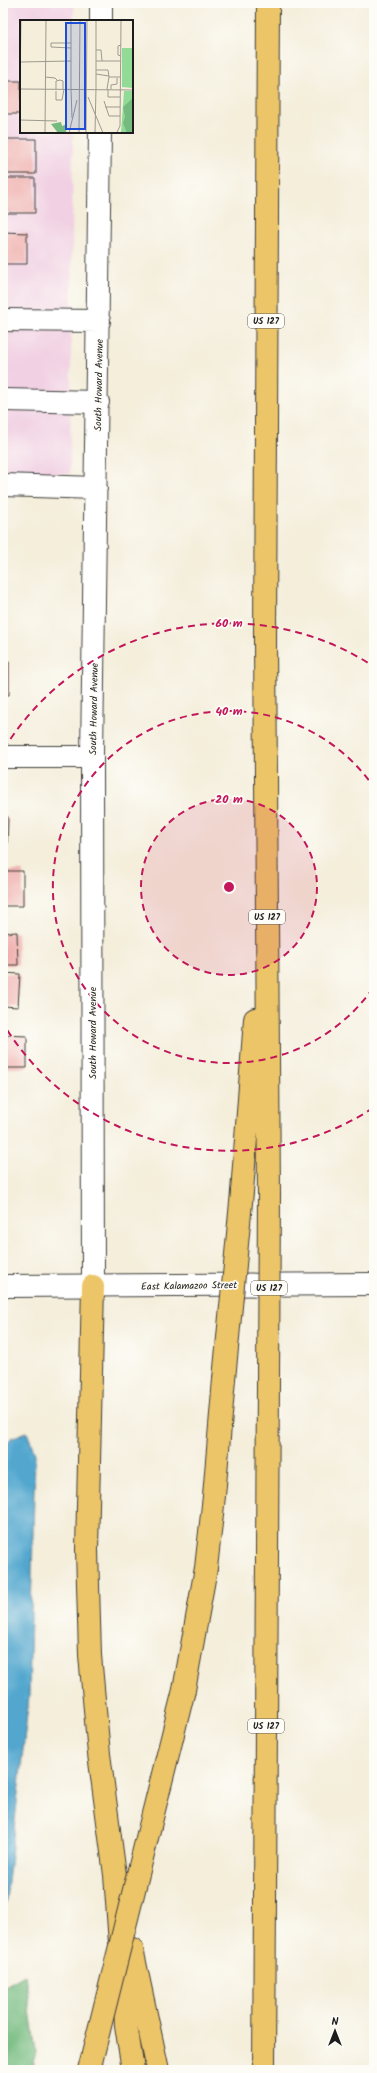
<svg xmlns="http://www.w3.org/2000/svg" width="377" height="2073" font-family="Kalam,sans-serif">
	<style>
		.built { fill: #f1d0e3 }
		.forest { fill: #75bb7f; stroke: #486c4e }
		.water { fill: #53a7cf; stroke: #386276 }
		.building { fill: #efb1af }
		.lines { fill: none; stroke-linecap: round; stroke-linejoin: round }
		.minor-casing { stroke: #3c3c39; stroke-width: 24 }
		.highway-casing { stroke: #3c3c39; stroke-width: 24 }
		.minor { stroke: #fff; stroke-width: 22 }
		.highway { stroke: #edc569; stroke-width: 22 }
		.highway-bridge-casing { stroke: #3c3c39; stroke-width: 24; stroke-linecap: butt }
		.highway-bridge { stroke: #edc569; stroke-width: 22 }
		.ring { fill: none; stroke: #c2185b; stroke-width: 2; stroke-dasharray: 7 5 }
		.labels { text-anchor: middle; stroke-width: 3.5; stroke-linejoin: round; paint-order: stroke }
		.shield { fill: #fdfcf7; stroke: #605f5e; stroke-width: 1 }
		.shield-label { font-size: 9px; font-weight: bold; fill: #1c1c1c }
		.street-label { font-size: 10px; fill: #1c1c1c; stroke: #fdfcf7 }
		.inset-road { fill: none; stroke: #9e9a8f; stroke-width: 1 }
		.view { fill: #1d4ed8; fill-opacity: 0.15; stroke: #1d4ed8; stroke-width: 2 }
		.inset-edge { fill: none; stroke: #1c1c1c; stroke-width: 2 }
		.centre { fill: #c2185b; stroke: #fdfcf7; stroke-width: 2 }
		.ring-label { font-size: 12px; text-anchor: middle; font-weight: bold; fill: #c2185b; stroke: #fdfcf7; stroke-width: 3.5; stroke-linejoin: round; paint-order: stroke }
	</style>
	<rect width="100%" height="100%" fill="#fdfcf7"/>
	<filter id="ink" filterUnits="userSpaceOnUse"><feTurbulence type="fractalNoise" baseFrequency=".025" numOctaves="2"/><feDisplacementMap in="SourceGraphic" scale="8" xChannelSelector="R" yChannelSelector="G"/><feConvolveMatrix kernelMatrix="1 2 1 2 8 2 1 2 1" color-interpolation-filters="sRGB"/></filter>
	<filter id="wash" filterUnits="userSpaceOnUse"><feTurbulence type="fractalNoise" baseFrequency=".012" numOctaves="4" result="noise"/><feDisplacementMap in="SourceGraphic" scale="16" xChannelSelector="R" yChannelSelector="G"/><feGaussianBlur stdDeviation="0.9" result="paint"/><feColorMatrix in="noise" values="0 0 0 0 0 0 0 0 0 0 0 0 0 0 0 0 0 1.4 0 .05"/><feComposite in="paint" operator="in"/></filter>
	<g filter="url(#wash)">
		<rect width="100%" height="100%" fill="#f4eedb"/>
		<path class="built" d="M3 3H74V21H21V132H73L70 474H3Z"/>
		<path class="forest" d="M25 1975 36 2052 31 2070H3V1987Z"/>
		<path class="water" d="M27 1432 35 1454 29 1697 3 1926V1450L11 1438Z"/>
		<g id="blocks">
			<path class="building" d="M3 81H21V114H3Z
				M3 139H36V174H3Z
				M3 178H35V213H3Z
				M3 232 27 233V264H3Z
				M3 662H9V695H3Z
				M3 817H8L7 856H3Z
				M3 871H23V906H3Z
				M17 932 18 965H3V933Z
				M3 973 20 974 18 1007 3 1006Z
				M3 1035 27 1036V1068H3Z"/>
		</g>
	</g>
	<g filter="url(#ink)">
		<use href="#blocks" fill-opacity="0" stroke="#3c3c39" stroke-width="1"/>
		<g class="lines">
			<g class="minor-casing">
				<path id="minor" d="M101 21V3
					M3 320 99 321
					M3 400 98 402
					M3 485 96 488
					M3 757H92
					M3 1286 374 1284
					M93 1286 92 757 100 132"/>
			</g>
			<g class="highway-casing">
				<path id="highway" d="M268 3 265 640 269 1194
					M242 1192 255 1019
					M93 1286 87 1550 90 1655 99 1754 115 1875 126 2025 133 2070
					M184 1690 206 1568 214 1496 224 1379
					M132 1949 158 2070
					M264 2070 268 1382"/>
			</g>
			<use href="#minor" class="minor"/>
			<use href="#highway" class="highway"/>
			<g class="highway-bridge-casing">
				<path id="highway-bridge" d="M224 1379 242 1192
					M268 1382 269 1194
					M89 2070 184 1690"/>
			</g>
			<use href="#highway-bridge" class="highway-bridge"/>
		</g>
	</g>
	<circle cx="229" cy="887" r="88" fill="#c2185b" fill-opacity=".12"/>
	<g class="ring">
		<circle cx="229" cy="887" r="88"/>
		<path d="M373 988A176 176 0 1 1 373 786"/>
		<path d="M373 1108A264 264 0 0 1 4 1025M4 749A264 264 0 0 1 373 666"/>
	</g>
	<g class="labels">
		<g class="shield">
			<rect x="248" y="314" width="36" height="14" rx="3"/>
			<rect x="249" y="910" width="36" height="14" rx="3"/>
			<rect x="251" y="1281" width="36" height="14" rx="3"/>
			<rect x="248" y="1719" width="36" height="14" rx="3"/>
		</g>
		<g class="shield-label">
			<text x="266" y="324">US 127</text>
			<text x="267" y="920">US 127</text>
			<text x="269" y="1291">US 127</text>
			<text x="266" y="1729">US 127</text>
		</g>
		<g class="street-label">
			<text transform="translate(98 385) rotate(-89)" y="4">South Howard Avenue</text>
			<text transform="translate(93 709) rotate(-89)" y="4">South Howard Avenue</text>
			<text transform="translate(92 1033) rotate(-90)" y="4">South Howard Avenue</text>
			<text transform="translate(189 1285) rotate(-1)" y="4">East Kalamazoo Street</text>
		</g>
	</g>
	<g transform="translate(20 20)">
		<rect width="113" height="113" fill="#f4eedb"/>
		<path d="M102 28H113V68L102 67ZM104 71H113V113H101Z" fill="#92db96"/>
		<path d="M113 78V113H107L103 103 105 97 103 87ZM41 102 42 106 47 104 46 113H38L31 104Z" fill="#75bb7f"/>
		<path class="inset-road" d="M51 28 31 27V23H51M76 30H81L82 41M101 36 98 35V26L101 25M76 41H101M0 42 51 41M76 50H88L89 57M76 54 89 56M25 57 35 58 37 60M0 64 1 0M76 68V0M0 69 113 70M36 69V61L40 60 43 61V69M51 69V0M51 69 52 98M87 69 89 57H101M88 69V77H100M91 69V65L97 64V58M36 71V80H42L44 69M68 77 83 113M84 81 89 96H100M85 87H100M0 100 37 101M97 112 100 106 101 0M25 113 26 0M49 113 57 80M59 113 60 0M66 113 67 0M75 113 76 68"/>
		<path class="view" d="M46 3H65V109H46Z"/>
		<rect width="113" height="113" class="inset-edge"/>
	</g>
	<circle cx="229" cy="887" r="6" class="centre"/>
	<g class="ring-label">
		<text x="229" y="627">60 m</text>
		<text x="229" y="715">40 m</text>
		<text x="229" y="803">20 m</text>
	</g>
	<rect width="377" height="2073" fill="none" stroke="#fdfcf7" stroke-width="16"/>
	<g transform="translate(335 2031)" stroke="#fdfcf7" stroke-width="3" paint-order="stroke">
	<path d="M0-3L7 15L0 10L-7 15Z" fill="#1c1c1c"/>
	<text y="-6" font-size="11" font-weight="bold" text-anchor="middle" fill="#1c1c1c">N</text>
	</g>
</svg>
